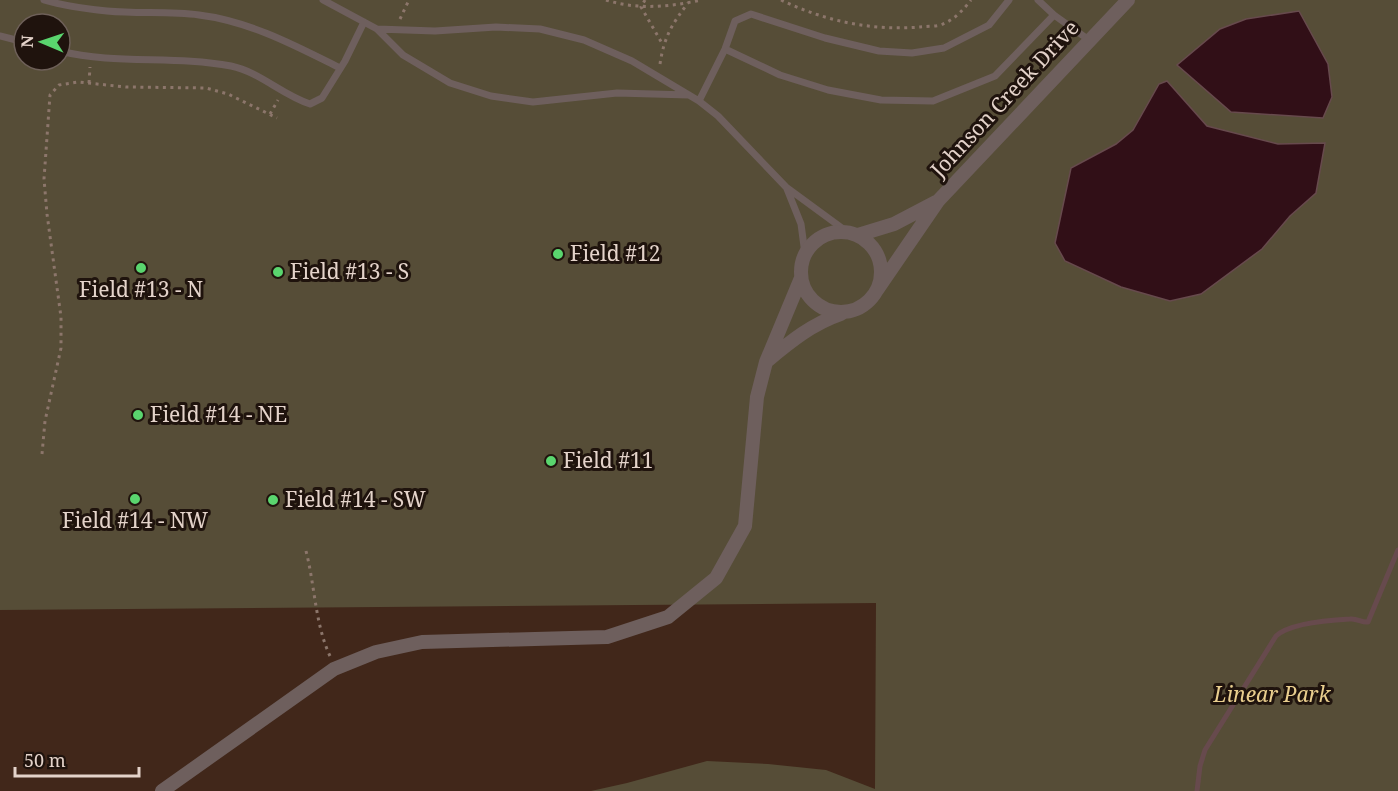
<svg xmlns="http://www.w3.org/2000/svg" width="1398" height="791" font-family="'Noto Serif',serif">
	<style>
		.green { fill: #564d37; fill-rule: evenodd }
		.water { fill: #310f17; stroke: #674a4d; stroke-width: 1.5 }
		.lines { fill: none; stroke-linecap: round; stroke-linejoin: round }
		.stream { stroke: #674a4d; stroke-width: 5 }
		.path { stroke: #8c766b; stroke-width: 3; stroke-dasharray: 3 4.5; stroke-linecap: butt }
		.lane { stroke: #6e5f5d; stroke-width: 7 }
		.street { stroke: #6e5f5d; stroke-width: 14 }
		.poi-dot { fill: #5ad56e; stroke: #1f130d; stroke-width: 2 }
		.labels { text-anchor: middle; stroke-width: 6; stroke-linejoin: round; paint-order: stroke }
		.street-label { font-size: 21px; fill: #e4d3ca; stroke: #1f130d }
		.poi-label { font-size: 21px; fill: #e4d3ca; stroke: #1f130d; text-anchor: start }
		.park-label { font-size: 21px; font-style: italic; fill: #e9ce8e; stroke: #1f130d }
	</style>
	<rect width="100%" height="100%" fill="#41271a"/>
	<path class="green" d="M0 0H1398V791H591L627 783 707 761 768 764 826 770 875 789 876 603 0 610ZM24 24H60V60H24Z"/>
	<path class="water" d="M1299 11 1328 64 1332 97 1323 118 1231 112 1177 65 1220 29 1246 19Z
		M1167 81 1207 126 1278 144 1325 143 1316 193 1290 216 1262 249 1201 294 1170 301 1121 287 1065 261 1055 243 1071 168 1116 144 1133 130 1159 84Z"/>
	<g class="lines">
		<path class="stream" d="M1197 791 1200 766 1205 750 1276 636C1290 623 1331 620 1350 619 1357 618 1362 623 1368 622L1398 550"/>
		<path class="path" d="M606 0C637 10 669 7 701 0
			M645 0 641 7 663 45
			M781 0C825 21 871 31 920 27 927 26 937 27 943 24 955 19 963 10 971 0
			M400 19 409 0
			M660 64C664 37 672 24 688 3
			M89 83 90 67
			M270 114 278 100
			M42 454 45 421 61 348V317L47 214 44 179 50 95 59 85 78 82 126 87 206 88 228 94 277 118
			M306 551C315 586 315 624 330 656"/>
		<path class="lane" d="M44 0C64 6 86 9 107 11 138 14 169 11 199 15 249 21 296 46 340 68
			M323 0 377 29 403 55 450 83 491 96 533 102 617 93 689 95
			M1038 0 1054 15 1089 40
			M377 29 435 31 496 27 540 29 584 40 632 61 699 101 718 116 786 187 846 231
			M0 36 24 42
			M725 49 780 75 828 90 881 100 933 101 995 76 1054 15
			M60 51C116 65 174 55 231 66 260 72 282 95 310 104L322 98 345 61 364 22
			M699 101 725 49 735 21 751 14 825 38 879 51 912 53 944 48 989 25 1009 0
			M787 189 801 224 805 254"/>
		<path class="street" d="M801 272a40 40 0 1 1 80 0a40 40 0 1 1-80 0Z
			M858 235 894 224 936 202
			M877 290 938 201 1128 0
			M767 361C791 341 812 324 841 314
			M162 791 334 669 376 652 422 642 607 637 668 617 716 578 745 526 757 397 766 362 801 278"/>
	</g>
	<g class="poi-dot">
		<circle cx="558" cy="254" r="6"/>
		<circle cx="141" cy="268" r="6"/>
		<circle cx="278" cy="272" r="6"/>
		<circle cx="138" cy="415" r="6"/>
		<circle cx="551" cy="461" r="6"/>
		<circle cx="135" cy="499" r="6"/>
		<circle cx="273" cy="500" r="6"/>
	</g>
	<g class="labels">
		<g class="street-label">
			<text transform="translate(1005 99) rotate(-47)" y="7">Johnson Creek Drive</text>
		</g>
		<g class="poi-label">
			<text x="570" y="261">Field #12</text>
			<text x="290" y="279">Field #13 - S</text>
			<text x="141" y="297" text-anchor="middle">Field #13 - N</text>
			<text x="150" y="422">Field #14 - NE</text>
			<text x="563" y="468">Field #11</text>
			<text x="285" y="507">Field #14 - SW</text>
			<text x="135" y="528" text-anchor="middle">Field #14 - NW</text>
		</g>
		<g class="park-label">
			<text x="1272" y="702">Linear Park</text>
		</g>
	</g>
	<g transform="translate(42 42) rotate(272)"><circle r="28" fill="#1f130d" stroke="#6e6059" stroke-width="1.5"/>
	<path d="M0-4.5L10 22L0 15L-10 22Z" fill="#5ad56e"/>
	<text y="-9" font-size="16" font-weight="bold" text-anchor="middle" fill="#e4d3ca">N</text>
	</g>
	<path d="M15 767v9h124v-9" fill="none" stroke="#e4d3ca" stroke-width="3"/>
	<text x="24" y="767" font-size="18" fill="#e4d3ca" stroke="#1f130d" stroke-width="4.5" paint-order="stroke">50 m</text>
</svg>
